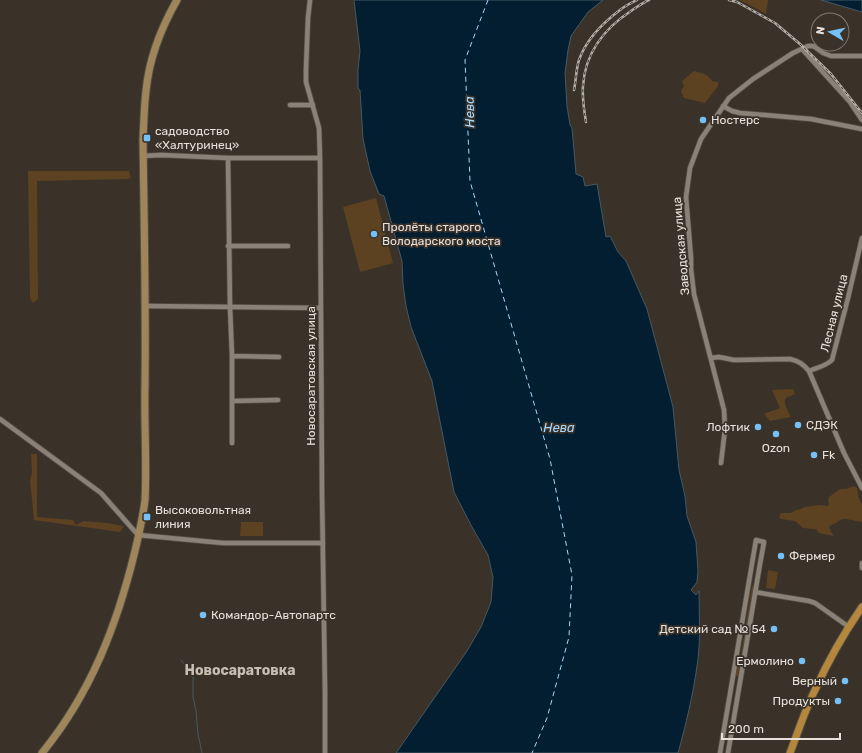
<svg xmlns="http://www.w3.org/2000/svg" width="862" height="753" font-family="Rubik,sans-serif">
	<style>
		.green { fill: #5c4220 }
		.water { fill: #021e30; stroke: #465863 }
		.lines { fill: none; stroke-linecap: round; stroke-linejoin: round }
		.stream { stroke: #465863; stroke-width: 1 }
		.ferry { stroke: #a8d9fe; stroke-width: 1; stroke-dasharray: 5 4; stroke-linecap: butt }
		.minor-casing { stroke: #544e46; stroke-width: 6 }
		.secondary-casing { stroke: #544e46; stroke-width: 9 }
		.primary-casing { stroke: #544e46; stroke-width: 9 }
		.minor { stroke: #8b8277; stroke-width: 4.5 }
		.secondary { stroke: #9f855a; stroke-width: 7 }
		.primary { stroke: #b4873d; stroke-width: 7 }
		.rail-casing { stroke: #b3ada7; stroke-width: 2.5 }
		.rail { stroke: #3a3229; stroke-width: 1; stroke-dasharray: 3; stroke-linecap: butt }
		.poi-dot { fill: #75c0f6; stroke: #3a3229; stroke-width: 1.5 }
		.labels { text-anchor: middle; stroke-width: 3.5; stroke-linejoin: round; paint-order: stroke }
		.poi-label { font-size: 12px; fill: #e6e1db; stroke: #3a3229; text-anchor: start }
		.street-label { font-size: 12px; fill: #e6e1db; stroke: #3a3229 }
		.water-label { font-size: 13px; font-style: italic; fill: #a8d9fe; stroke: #3a3229 }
		.quarter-label { font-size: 14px; font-weight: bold; fill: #c8beb3; stroke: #3a3229 }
	</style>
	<rect width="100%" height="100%" fill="#3a3229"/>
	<path class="green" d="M739 0H768L766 14 750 5Z
		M694 71C702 73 708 74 712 81L718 82V86L705 103 684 98 681 91 684 86 682 81Z
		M28 171H129L131 178 127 179 37 181 38 299 33 303 30 298Z
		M376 198 393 263 360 272 343 207Z
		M793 389 795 394C793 395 788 396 786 398 782 402 789 413 791 417L770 421 764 414 780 408 772 390Z
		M31 454H37V517L73 520 76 525 84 521 107 523 124 526 120 532 34 520 30 480 32 473Z
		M854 486 857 488C858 493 858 500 862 504V522C859 522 844 518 843 519 838 520 837 524 831 525L829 527 831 532 834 536 819 533 816 529 803 528 795 521 781 519 779 517 781 513H791L796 510 801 509 805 507 819 505 828 506 829 504 828 500 829 497 840 489H846Z
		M241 522H263V536H240Z
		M768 570 778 572 775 589 766 588Z
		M752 586H755L739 676H736V673L739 656 741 655Z"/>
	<path class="water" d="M354 0H603L588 12 571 36 568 50 565 73 567 106 570 125 572 128 576 174 583 177 585 186 597 184 606 237 610 236 618 252 626 261 647 309 673 407 679 470 685 496 687 516 696 542 698 571 697 582 691 590 696 595 699 591C699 616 701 641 697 666 693 695 686 724 678 753H396L467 651 481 627 491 602 493 577 488 555 472 527 454 492 432 381 411 327 406 306 403 284 402 261 384 196 379 194 370 171 363 139 360 90 358 88V70L360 51Z
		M821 0H862V12Z"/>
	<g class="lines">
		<path class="stream" d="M181 660 193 674V697L196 711 198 734 202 753"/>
		<path class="ferry" d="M488 0 465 60 470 181 550 459 572 575 569 637 547 718 532 753"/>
		<g class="minor-casing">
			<path id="minor" d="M310 0 308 18 306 69V82L319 128 320 158 322 492 325 691V753
				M802 49 850 102 862 120
				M290 105H313
				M723 106 732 111 740 113 811 119 862 129
				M143 156 161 155 228 158H320
				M228 158 230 307 232 356V443
				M228 246H288
				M146 306 321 308
				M232 356 279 357
				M711 358 719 357 734 360 790 359C799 361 803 364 809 371L844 453 862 488
				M809 371C816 368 826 366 832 360L848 298 862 238
				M232 401 278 400
				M0 419 101 493 138 535 223 543H323
				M721 463 725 429 724 410 694 294 691 269V258L686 197 690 168 701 139 729 98 753 79 793 53 808 46H812L815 47 823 53 831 56H862
				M862 563V568
				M755 592 809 601 815 603 849 627
				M720 753 756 540 764 542 760 564 728 753"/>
		</g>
		<g class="secondary-casing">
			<path id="secondary" d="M42 753C91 693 117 625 135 551 139 534 143 517 145 500 147 462 144 423 145 385 146 302 144 220 143 138 144 122 144 107 146 91 149 59 161 28 177 0"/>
		</g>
		<g class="primary-casing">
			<path id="primary" d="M790 753C798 732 805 710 815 690 828 661 844 633 862 607"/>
		</g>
		<use href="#minor" class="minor"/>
		<use href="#secondary" class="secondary"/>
		<use href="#primary" class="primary"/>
		<g class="rail-casing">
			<path id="rail" d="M729 0 737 2 775 23 800 44 831 74 862 113
				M574 90C576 81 576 69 579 60 586 40 604 22 620 10 625 6 631 3 637 0
				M586 122C584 110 582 98 583 86 585 53 605 28 631 11 637 7 642 3 649 0"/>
		</g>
		<use href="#rail" class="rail"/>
	</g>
	<g class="poi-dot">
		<circle cx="703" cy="120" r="4"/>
		<rect x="143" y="134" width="8" height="8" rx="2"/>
		<circle cx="374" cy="234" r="4"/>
		<circle cx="798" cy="425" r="4"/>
		<circle cx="758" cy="427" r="4"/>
		<circle cx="776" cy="434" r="4"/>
		<circle cx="814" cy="455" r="4"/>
		<rect x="143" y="513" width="8" height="8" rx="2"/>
		<circle cx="781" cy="556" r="4"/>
		<circle cx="203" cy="615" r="4"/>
		<circle cx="774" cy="629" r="4"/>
		<circle cx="802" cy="661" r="4"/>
		<circle cx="845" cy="681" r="4"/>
		<circle cx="838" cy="701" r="4"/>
	</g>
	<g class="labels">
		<g class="poi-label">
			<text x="711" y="124">Ностерс</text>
			<text x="155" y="135">садоводство<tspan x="155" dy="14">«Халтуринец»</tspan></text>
			<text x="382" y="231">Пролёты старого<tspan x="382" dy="14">Володарского моста</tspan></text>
			<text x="806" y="429">СДЭК</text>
			<text x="750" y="431" text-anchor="end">Лофтик</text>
			<text x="776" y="452" text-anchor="middle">Ozon</text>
			<text x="822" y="459">Fk</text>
			<text x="155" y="514">Высоковольтная<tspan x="155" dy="14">линия</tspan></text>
			<text x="789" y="560">Фермер</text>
			<text x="211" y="619">Командор-Автопартс</text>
			<text x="766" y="633" text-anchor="end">Детский сад № 54</text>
			<text x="794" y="665" text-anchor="end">Ермолино</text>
			<text x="837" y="685" text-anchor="end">Верный</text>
			<text x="830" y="705" text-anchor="end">Продукты</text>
		</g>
		<g class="street-label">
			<text transform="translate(681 246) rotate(-95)" y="4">Заводская улица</text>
			<text transform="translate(834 313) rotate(-76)" y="4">Лесная улица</text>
			<text transform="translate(311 376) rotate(-90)" y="4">Новосаратовская улица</text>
		</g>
		<g class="water-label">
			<text transform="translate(469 112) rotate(-91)" y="5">Нева</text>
			<text x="559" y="432">Нева</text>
		</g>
		<g class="quarter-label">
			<text x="240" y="675">Новосаратовка</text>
		</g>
	</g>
	<g transform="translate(830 32) rotate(279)"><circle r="19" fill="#3a3229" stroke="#7f7870"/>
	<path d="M0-3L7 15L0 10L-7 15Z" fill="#75c0f6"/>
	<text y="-6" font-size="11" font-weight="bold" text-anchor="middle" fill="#e6e1db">N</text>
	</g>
	<path d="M722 733v6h118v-6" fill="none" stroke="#e6e1db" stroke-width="2"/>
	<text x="728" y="733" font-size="12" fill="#e6e1db" stroke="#3a3229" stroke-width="3" paint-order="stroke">200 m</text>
</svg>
